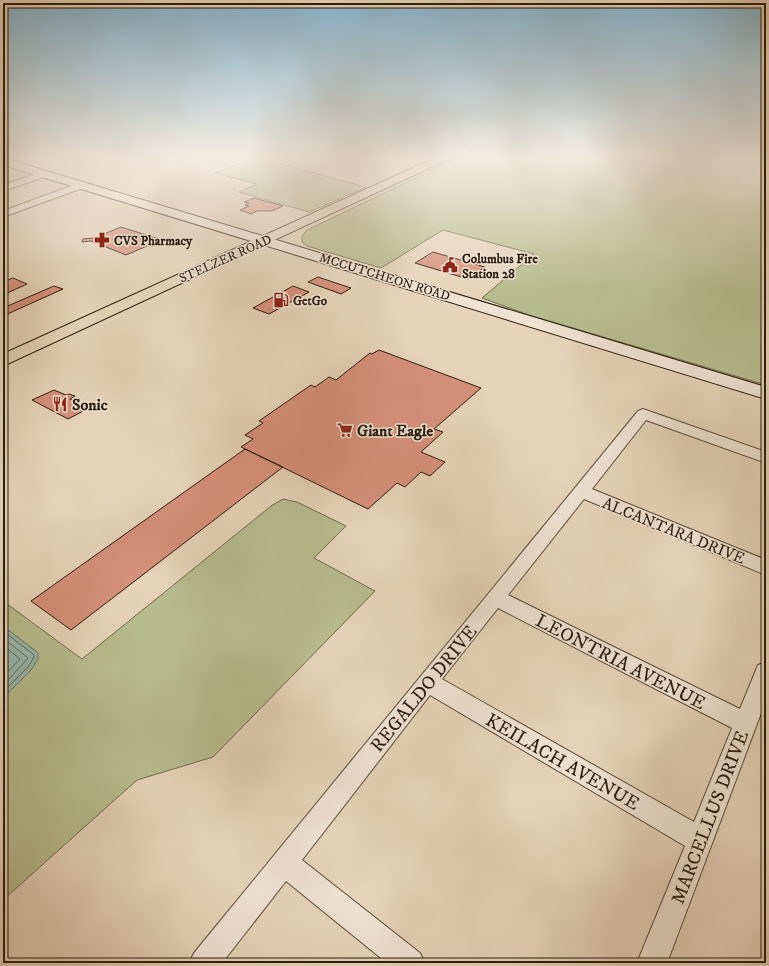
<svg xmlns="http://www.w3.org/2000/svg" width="769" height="966" font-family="'IM FELL DW Pica',serif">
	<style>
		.green { fill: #b7bc8e; stroke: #706c4e }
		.water { fill: #97b8ab; stroke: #6b7a6c }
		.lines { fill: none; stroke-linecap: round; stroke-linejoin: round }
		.shore { stroke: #606a5c; stroke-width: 1 }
		.building { fill: #d6907a; stroke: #291c0d }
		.street-casing { stroke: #584a38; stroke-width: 2 }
		.secondary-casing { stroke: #291c0d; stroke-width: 2 }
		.primary-casing { stroke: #291c0d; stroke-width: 2 }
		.street { fill: #efe2d2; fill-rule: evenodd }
		.secondary { fill: #efe2d2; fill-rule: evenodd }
		.primary { fill: #e6d3b9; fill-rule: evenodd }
		.labels { text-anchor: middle; stroke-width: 3; stroke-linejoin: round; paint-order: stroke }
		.far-poi-label { font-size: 13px; font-weight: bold; fill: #291c0d; stroke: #efe2d2; text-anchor: start }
		.far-street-label { font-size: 13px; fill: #291c0d; stroke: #efe2d2 }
		.poi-label { font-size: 16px; font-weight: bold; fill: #291c0d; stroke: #efe2d2; text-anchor: start }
		.street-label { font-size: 16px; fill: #291c0d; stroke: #efe2d2 }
		.near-street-label { font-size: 19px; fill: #291c0d; stroke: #efe2d2 }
	</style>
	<rect width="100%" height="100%" fill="#e6d3b9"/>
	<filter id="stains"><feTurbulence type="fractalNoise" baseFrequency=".005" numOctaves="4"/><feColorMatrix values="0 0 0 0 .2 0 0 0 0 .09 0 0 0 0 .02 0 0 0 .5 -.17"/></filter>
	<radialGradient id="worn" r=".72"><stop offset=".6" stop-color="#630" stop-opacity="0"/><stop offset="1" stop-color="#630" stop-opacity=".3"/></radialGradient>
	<path class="green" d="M461 156H766V385L529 315 482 298 534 254 443 230 381 268 307 246 302 242V236L307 230Z
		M255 157 366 187 309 212 239 192 257 184 215 173Z
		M283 499 297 502 346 526 314 558 375 591 213 757 137 780 3 900V698L31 670 38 653 3 626V601L82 659 271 506Z"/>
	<path class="water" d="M3 626 38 653V659L31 670 3 698Z"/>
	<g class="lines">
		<path class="shore" d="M3 631 33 654 34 657 28 667 3 692
			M3 638 28 658 3 686
			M3 645 20 659 3 677"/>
	</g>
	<path class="building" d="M254 198 283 206 272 211H257L251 214 240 210 249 206 245 205 249 203 244 202Z
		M121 227 159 239V241L126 255 91 241 82 242 83 239 94 238Z
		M433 252 485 267 468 279 415 263Z
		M318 277 351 288 341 294 308 282Z
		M13 278 27 284 3 295V282Z
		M54 286 63 289 3 316V308Z
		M293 286 309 292 269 314 253 308Z
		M379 350 481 388 434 429 443 432 421 452 445 462 430 476 421 472 405 487 397 483 368 509 241 447 253 439 245 435 263 423 259 421 311 385 315 387 329 377 336 380 370 353 372 354Z
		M54 390 66 395 69 394 75 396 70 399 89 408 68 419 32 400Z
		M245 449 283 467 71 630 31 601Z"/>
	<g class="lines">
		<g class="street-casing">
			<path id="street" d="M44 171 47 172V176L3 191V185Z
				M82 182 87 185 85 187 3 217V211Z
				M643 409 766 452V463L646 420 592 489 766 560V575L584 499 508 595 740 709 758 665 766 662V700L667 963H637L685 846 430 695 302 860 420 953 425 963H387L286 881 222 963H189L194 953 638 411ZM498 608 732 728 694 822 442 679Z"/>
		</g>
		<g class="secondary-casing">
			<path id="secondary" d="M3 158 766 387V399L3 165Z"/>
		</g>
		<g class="primary-casing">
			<path id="primary" d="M439 156H452L451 158 3 366V354Z"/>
		</g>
		<use href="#street" class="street"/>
		<use href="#secondary" class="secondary"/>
		<use href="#primary" class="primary"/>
	</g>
	<linearGradient id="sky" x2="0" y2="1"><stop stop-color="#87b6d0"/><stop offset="0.54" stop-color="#f4ebe0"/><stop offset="1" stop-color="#f4ebe0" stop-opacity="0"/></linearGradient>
	<rect width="769" height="291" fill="url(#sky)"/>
	<defs>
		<g id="pharmacy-bare" transform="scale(1.2)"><path d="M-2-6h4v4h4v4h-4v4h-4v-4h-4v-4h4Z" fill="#8f2418" stroke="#efe2d2" stroke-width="2.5" paint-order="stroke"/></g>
		<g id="civic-bare" transform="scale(1.2)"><path d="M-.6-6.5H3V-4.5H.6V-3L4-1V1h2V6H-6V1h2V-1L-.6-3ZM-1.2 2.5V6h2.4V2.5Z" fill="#8f2418" stroke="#efe2d2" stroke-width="2.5" paint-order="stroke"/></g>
		<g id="fuel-bare" transform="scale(1.2)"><path d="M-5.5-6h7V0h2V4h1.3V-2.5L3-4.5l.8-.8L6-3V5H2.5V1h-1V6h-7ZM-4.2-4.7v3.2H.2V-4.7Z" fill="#8f2418" stroke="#efe2d2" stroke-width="2.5" paint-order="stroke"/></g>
		<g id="restaurant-bare" transform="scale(1.2)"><path d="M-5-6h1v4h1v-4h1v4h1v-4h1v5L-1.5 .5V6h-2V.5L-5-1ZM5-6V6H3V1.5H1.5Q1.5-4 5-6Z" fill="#8f2418" stroke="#efe2d2" stroke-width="2.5" paint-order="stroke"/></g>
		<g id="supermarket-bare" transform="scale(1.2)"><path d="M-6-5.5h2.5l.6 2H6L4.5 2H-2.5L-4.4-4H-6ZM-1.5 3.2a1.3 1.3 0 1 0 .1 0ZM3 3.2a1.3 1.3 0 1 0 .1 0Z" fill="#8f2418" stroke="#efe2d2" stroke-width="2.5" paint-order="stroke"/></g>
	</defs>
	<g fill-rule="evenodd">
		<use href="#pharmacy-bare" x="102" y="240"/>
		<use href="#civic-bare" x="450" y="265"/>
		<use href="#fuel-bare" x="281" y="300"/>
		<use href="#restaurant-bare" x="60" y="404"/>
		<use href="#supermarket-bare" x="345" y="430"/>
	</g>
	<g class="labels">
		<g class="far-poi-label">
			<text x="114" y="245">CVS Pharmacy</text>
			<text x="462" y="263">Columbus Fire<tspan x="462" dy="15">Station 28</tspan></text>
			<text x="293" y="305">GetGo</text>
		</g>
		<g class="far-street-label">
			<text transform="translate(225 258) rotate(-24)" y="5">STELZER ROAD</text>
			<text transform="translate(385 276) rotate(17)" y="5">MCCUTCHEON ROAD</text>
		</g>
		<g class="poi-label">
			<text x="72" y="410">Sonic</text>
			<text x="357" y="436">Giant Eagle</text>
		</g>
		<g class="street-label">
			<text transform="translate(674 530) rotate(22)" y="6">ALCANTARA DRIVE</text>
		</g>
		<g class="near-street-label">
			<text transform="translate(621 661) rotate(27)" y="7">LEONTRIA AVENUE</text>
			<text transform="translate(423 688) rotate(-51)" y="7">REGALDO DRIVE</text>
			<text transform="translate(563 761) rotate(30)" y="7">KEILACH AVENUE</text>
			<text transform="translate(709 817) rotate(-69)" y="7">MARCELLUS DRIVE</text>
		</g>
	</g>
	<rect width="769" height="966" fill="none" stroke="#e6d3b9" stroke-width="16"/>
	<rect x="4" y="4" width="761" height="958" fill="none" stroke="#291c0d" stroke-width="2"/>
	<rect x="8" y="8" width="753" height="950" fill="none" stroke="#291c0d"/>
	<rect width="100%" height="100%" filter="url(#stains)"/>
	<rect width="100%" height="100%" fill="url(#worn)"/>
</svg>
